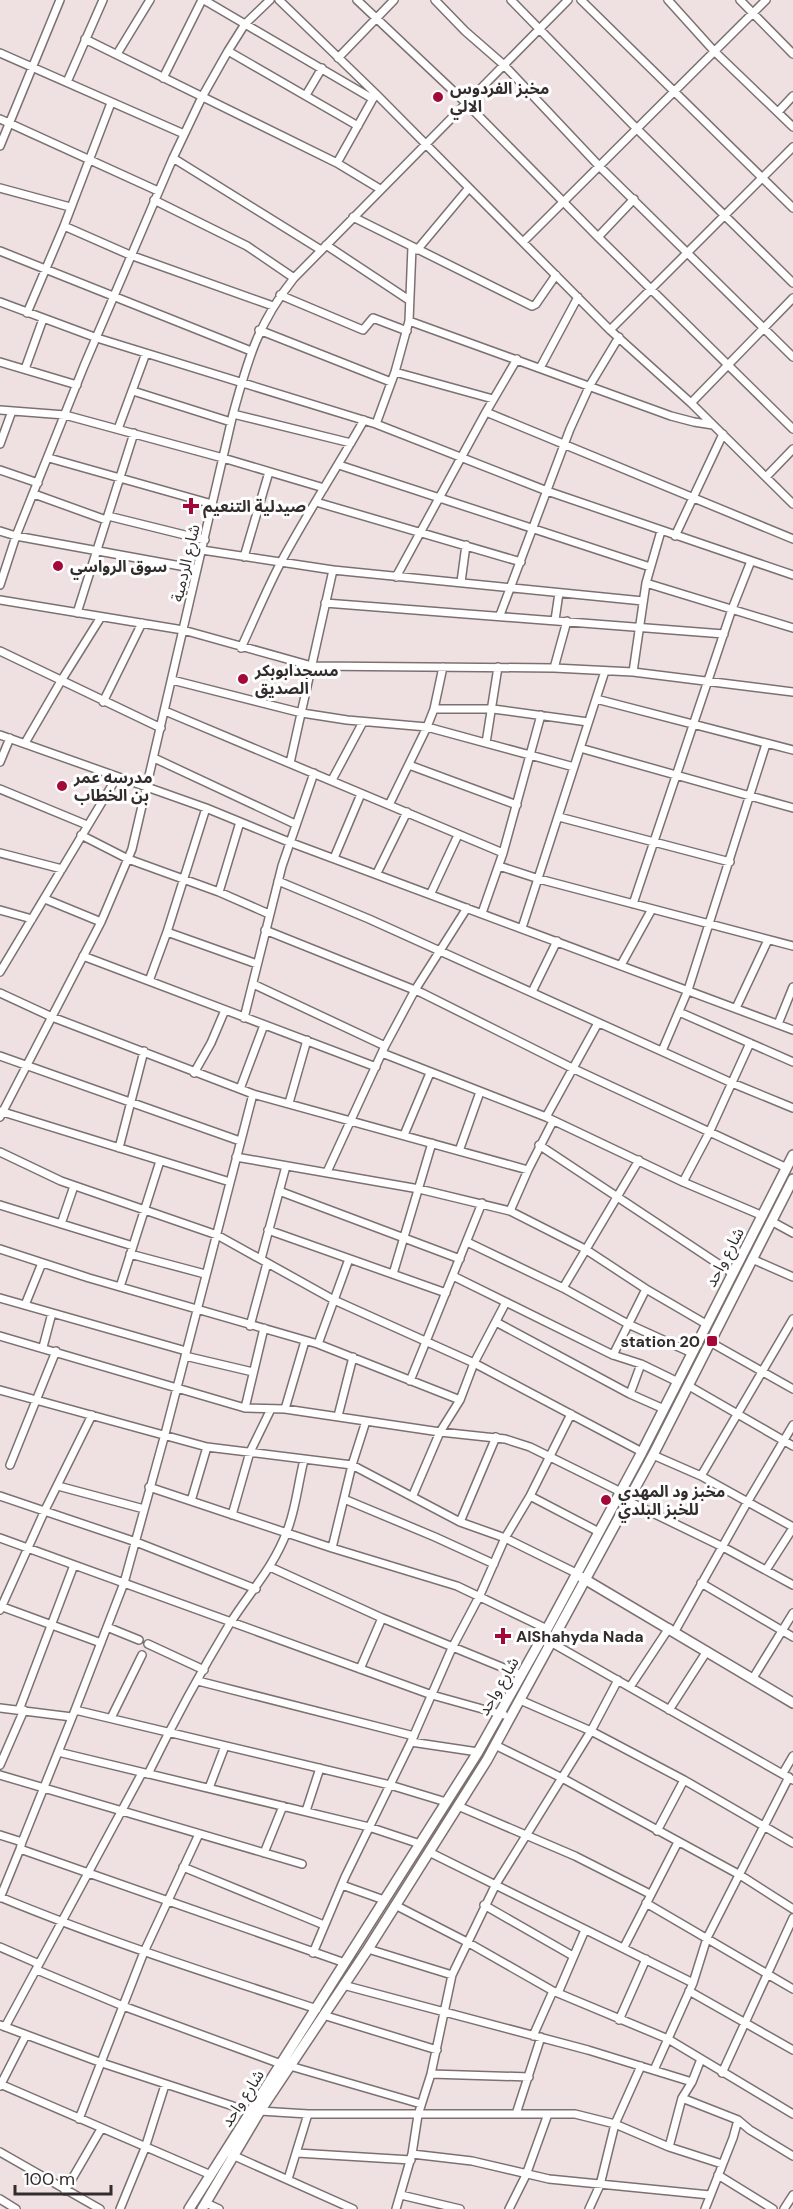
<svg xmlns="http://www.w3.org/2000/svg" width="793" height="2209" font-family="'DM Sans','Noto Sans Arabic',sans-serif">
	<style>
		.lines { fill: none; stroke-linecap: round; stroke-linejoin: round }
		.minor-casing { stroke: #7c7171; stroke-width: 10 }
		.tertiary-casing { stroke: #7c7171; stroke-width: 12 }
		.minor { stroke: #fff; stroke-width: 7 }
		.tertiary { stroke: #fff; stroke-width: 9 }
		.poi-dot { fill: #a40838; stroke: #fff; stroke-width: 2 }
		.labels { text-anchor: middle; stroke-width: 6; stroke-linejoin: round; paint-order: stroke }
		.poi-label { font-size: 16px; font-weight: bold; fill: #322c2d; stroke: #fff; text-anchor: start }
		.street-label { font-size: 16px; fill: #322c2d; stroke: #fff }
	</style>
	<rect width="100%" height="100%" fill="#efe1e2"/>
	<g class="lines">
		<g class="minor-casing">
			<path id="minor" d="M204 0 373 99
				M279 0 376 94 610 330 691 403 793 504
				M357 0 466 103 598 237 793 429
				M435 0 465 31 504 65 600 167 793 357
				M511 0 637 129 793 283
				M581 0 793 208
				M668 0 714 51 793 127
				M740 0 793 54
				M85 39 337 163 380 189
				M228 51 358 126
				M0 53 184 134
				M117 54 150 0
				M338 58 394 0
				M163 78 202 0
				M67 82 103 0
				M306 95 322 68
				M778 112 793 96
				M0 119 158 191
				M0 146 60 0
				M173 158 321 250
				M337 163 375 95
				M0 188 70 207
				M154 200 247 246 294 278
				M353 217 532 306 536 304 556 275
				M64 226 130 255 273 306
				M598 237 634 199
				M523 242 766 0
				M326 245 409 300
				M417 250 468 189
				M0 251 251 351
				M280 295 363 330 373 318 407 331
				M0 302 97 338 376 424 547 491 793 575
				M27 313 64 226 111 103
				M409 321 671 416 694 422 713 425
				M259 330 391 382
				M610 330 793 147
				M0 362 77 385
				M540 368 578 297
				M25 369 43 319
				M395 372 493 399
				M133 391 231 422
				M691 403 793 298
				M0 410 65 415 223 458 324 488
				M486 412 793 539
				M233 414 351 443
				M376 424 395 372 409 321 412 247
				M118 429 146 353
				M0 444 12 411
				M49 458 212 504
				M339 465 650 567
				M0 470 38 483
				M766 477 793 449
				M34 494 106 520
				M316 502 521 562
				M108 516 205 540
				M0 531 16 536 197 569
				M675 536 723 434
				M202 550 333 570 643 601
				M244 557 269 472
				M396 577 486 412 517 359
				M461 582 466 545
				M646 583 793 628
				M0 585 16 536 84 366 173 158 202 97 228 51 245 24 270 0
				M0 600 183 630 312 666 554 668 633 672 793 692
				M325 603 724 634
				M77 613 134 433
				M500 615 570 429 590 385 619 337
				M555 620 559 593
				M241 648C254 620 266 591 280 564 306 515 337 468 364 420
				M0 651 161 728
				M554 668 567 621
				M633 672 646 583 661 531
				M172 680 302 713 347 720 427 727 574 767
				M596 699 793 750
				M103 702 142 623
				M434 709H493L588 722
				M165 711 503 853
				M0 735 206 808 289 842 793 1030
				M25 743 61 681 101 617
				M486 743 498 667
				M580 748 793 808
				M154 758 295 824
				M0 762 10 738
				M290 763 333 570
				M409 765 517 805
				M332 780 363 722
				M0 789 87 825
				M389 805 427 727 434 709 443 667
				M559 817 730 862
				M81 835 128 859 219 892 269 914
				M0 853 62 869
				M334 858 361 794
				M499 866 539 879 793 946
				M377 873 407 812
				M278 881 369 919 732 1083 793 1108
				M219 892 240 822
				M431 893 458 835
				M45 899 101 922
				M633 904 732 609 751 561
				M0 910 32 919
				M482 913 503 853 541 715
				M522 928 605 671
				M265 930 422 993 572 1068 787 1168
				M167 932 257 964
				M83 956 376 1067
				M621 965 652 909
				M0 972 117 777
				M149 981 167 932 206 808
				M253 984 385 1046
				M532 992 557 941
				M0 993 52 1017 253 1094 528 1170
				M736 1008 768 940
				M679 1012 793 1062
				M244 1018 282 866 314 773
				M778 1024 793 987
				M662 1051 688 990 766 744
				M382 1053 546 1117 683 1182 763 1216
				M0 1056 240 1141
				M194 1073 211 1043 225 1010
				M240 1089 264 1025
				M289 1103 307 1040
				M0 1111 230 1182
				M0 1117 101 922 132 849 233 414C248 359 258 323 294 278L568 0
				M546 1117 598 1023
				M404 1135 430 1073
				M539 1145 732 1273
				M119 1148 144 1051
				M459 1151 480 1092
				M0 1152 61 1181 217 1235 334 1300 474 1363 642 1452
				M236 1157 419 1189 510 1211 585 1249 646 1289 706 1324
				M327 1172 385 1046 415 990 467 908
				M683 1182 709 1133 750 1043
				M279 1191 460 1259
				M0 1205 133 1246
				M510 1211 528 1170 553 1121
				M771 1221 793 1233
				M61 1224 74 1186
				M268 1230 446 1293
				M467 1242 563 1288 628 1324 692 1353
				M0 1249 89 1278 318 1344 460 1400
				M130 1254 205 1274
				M261 1259 286 1166
				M752 1259 793 1277
				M393 1274 432 1143
				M453 1276 613 1355 641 1364 678 1382
				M120 1287 160 1161
				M563 1288 639 1160
				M0 1298 186 1351
				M25 1305 42 1263
				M496 1322 630 1394 664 1409
				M250 1326 267 1263
				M0 1336 245 1408 285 1409 440 1432 505 1439 530 1447 621 1492
				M710 1342 793 1389
				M318 1344 349 1259
				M43 1347 52 1313
				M613 1355 646 1289
				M185 1356 253 1372
				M410 1381 482 1203
				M689 1386 793 1446
				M0 1390 207 1447 352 1465 460 1522 505 1538 576 1573
				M630 1394 641 1364
				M245 1408 264 1328
				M285 1409 305 1341
				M338 1416 353 1357
				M653 1455 701 1476 793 1527
				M10 1465 56 1351
				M701 1476 793 1319
				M58 1486 144 1509
				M149 1487 332 1548 457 1586 547 1629
				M413 1495 440 1432 460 1400 474 1363 506 1302
				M0 1496 136 1542 256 1589
				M530 1496 599 1532
				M344 1499 435 1537 494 1564
				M191 1501 207 1447
				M628 1501 723 1547 793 1585
				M232 1515 250 1452 271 1409
				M460 1522 496 1437
				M0 1538 432 1695 504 1715
				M332 1548 352 1465 366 1421
				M270 1567 382 1618 521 1675
				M766 1570 793 1528
				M701 1583 793 1637
				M0 1606 101 1643
				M0 1610 45 1510 92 1415
				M107 1627 139 1640
				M675 1631 748 1501 793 1425
				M552 1643 793 1780
				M148 1644 204 1670
				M360 1669 382 1618
				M753 1678 793 1613
				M198 1681 414 1736
				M630 1687 669 1628
				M520 1700 591 1731 684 1780 793 1843
				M0 1708 72 1717
				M19 1710 74 1565
				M75 1710 390 1785 446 1802
				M669 1710 707 1651
				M111 1718 142 1655
				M411 1742 478 1752
				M495 1745 562 1778 740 1875 793 1909
				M58 1752 369 1827 420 1844
				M0 1765 24 1710
				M783 1773 793 1756
				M148 1774C173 1723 200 1673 229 1625 249 1593 274 1567 287 1531 296 1509 298 1483 304 1460
				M0 1775 302 1864
				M209 1788 225 1746
				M458 1806 575 1856 650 1894
				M306 1811 320 1768
				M657 1831 684 1780
				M0 1835 22 1842 20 1849 345 1963
				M22 1842 75 1710 124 1583 165 1434 253 1094
				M429 1852 693 1983
				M264 1853 283 1806
				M183 1867 324 1925
				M342 1885 384 1900
				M0 1897C104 1940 210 1974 317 2009
				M0 1898 20 1849
				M646 1903 793 1989
				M395 1905 467 1942 553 1991 668 2039 793 2114
				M484 1905 573 1956
				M0 1947 39 1964
				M624 1947 678 1842
				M368 1949 452 1975
				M313 1953 345 1877 411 1742 452 1648 480 1595 505 1538 530 1496 571 1414
				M37 1970 123 2006 281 2064
				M343 1985 588 2050 692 2082
				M689 1991 793 2050
				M558 1993 585 1930
				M323 2015 437 2050
				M619 2020 646 1959
				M0 2025 102 2063 251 2112
				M5 2027 142 1773
				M533 2036 553 1991
				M290 2066 421 2104
				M654 2070 693 1983 707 1938 789 1777
				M722 2073 793 1918
				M431 2074 529 2077
				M0 2084 211 2175
				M0 2086 26 2035
				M682 2098 738 2120 750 2130 793 2156
				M260 2111 308 2114H575L615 2124 669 2147 722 2164
				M516 2114 541 2037
				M79 2119 144 1952 199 1834
				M669 2147 682 2098 692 2082 701 2059
				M0 2152 100 2209
				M297 2153 411 2160
				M230 2154 353 2209
				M412 2154 472 2161 549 2179 710 2195
				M718 2175 773 2209
				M288 2179 308 2114
				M65 2191 101 2129
				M401 2195 460 2209
				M0 2199 16 2209
				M206 2203 219 2209
				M120 2209 145 2148 165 2085
				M396 2209 412 2154 418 2115 431 2074 452 1975 496 1884 591 1731 618 1680
				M509 2209 526 2175 548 2114
				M589 2209 600 2185 615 2124 641 2066
				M705 2209 733 2138 738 2120
				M784 2209 793 2195"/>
		</g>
		<g class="tertiary-casing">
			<path id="tertiary" d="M581 1577 793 1703
				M189 2209 478 1752 547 1629 642 1452 793 1155
				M202 2209 260 2111 368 1949 487 1760 653 1455 793 1179"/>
		</g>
		<use href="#minor" class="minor"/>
		<use href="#tertiary" class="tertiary"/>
	</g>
	<g class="poi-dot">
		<circle cx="438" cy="97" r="6"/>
		<path d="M188 497h6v6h6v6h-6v6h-6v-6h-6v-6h6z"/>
		<circle cx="58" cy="566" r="6"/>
		<circle cx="243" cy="679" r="6"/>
		<circle cx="62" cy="786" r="6"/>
		<rect x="706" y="1335" width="12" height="12" rx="3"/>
		<circle cx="606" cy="1500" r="6"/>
		<path d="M500 1627h6v6h6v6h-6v6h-6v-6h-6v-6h6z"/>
	</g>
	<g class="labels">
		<g class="poi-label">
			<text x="450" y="94">مخبز الفردوس<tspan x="450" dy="18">الالي</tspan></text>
			<text x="203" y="512">صيدلية التنعيم</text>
			<text x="70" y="572">سوق الرواسي</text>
			<text x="255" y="676">مسجدابوبكر<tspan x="255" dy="18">الصديق</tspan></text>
			<text x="74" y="783">مدرسه عمر<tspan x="74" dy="18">بن الخطاب</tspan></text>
			<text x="700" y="1347" text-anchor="end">station 20</text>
			<text x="618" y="1497">مخبز ود المهدي<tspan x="618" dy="18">للخبز البلدي</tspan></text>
			<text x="516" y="1642">AlShahyda Nada</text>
		</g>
		<g class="street-label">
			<text transform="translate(185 563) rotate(-77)" y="6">شارع الردمية</text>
			<text transform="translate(724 1257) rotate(-62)" y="6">شارع واحد</text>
			<text transform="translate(498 1686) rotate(-60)" y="6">شارع واحد</text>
			<text transform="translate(242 2098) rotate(-57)" y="6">شارع واحد</text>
		</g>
	</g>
	<path d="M15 2185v9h96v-9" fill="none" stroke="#322c2d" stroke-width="3"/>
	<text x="24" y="2185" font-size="18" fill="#322c2d" stroke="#ffffff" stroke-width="4.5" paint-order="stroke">100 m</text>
</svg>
